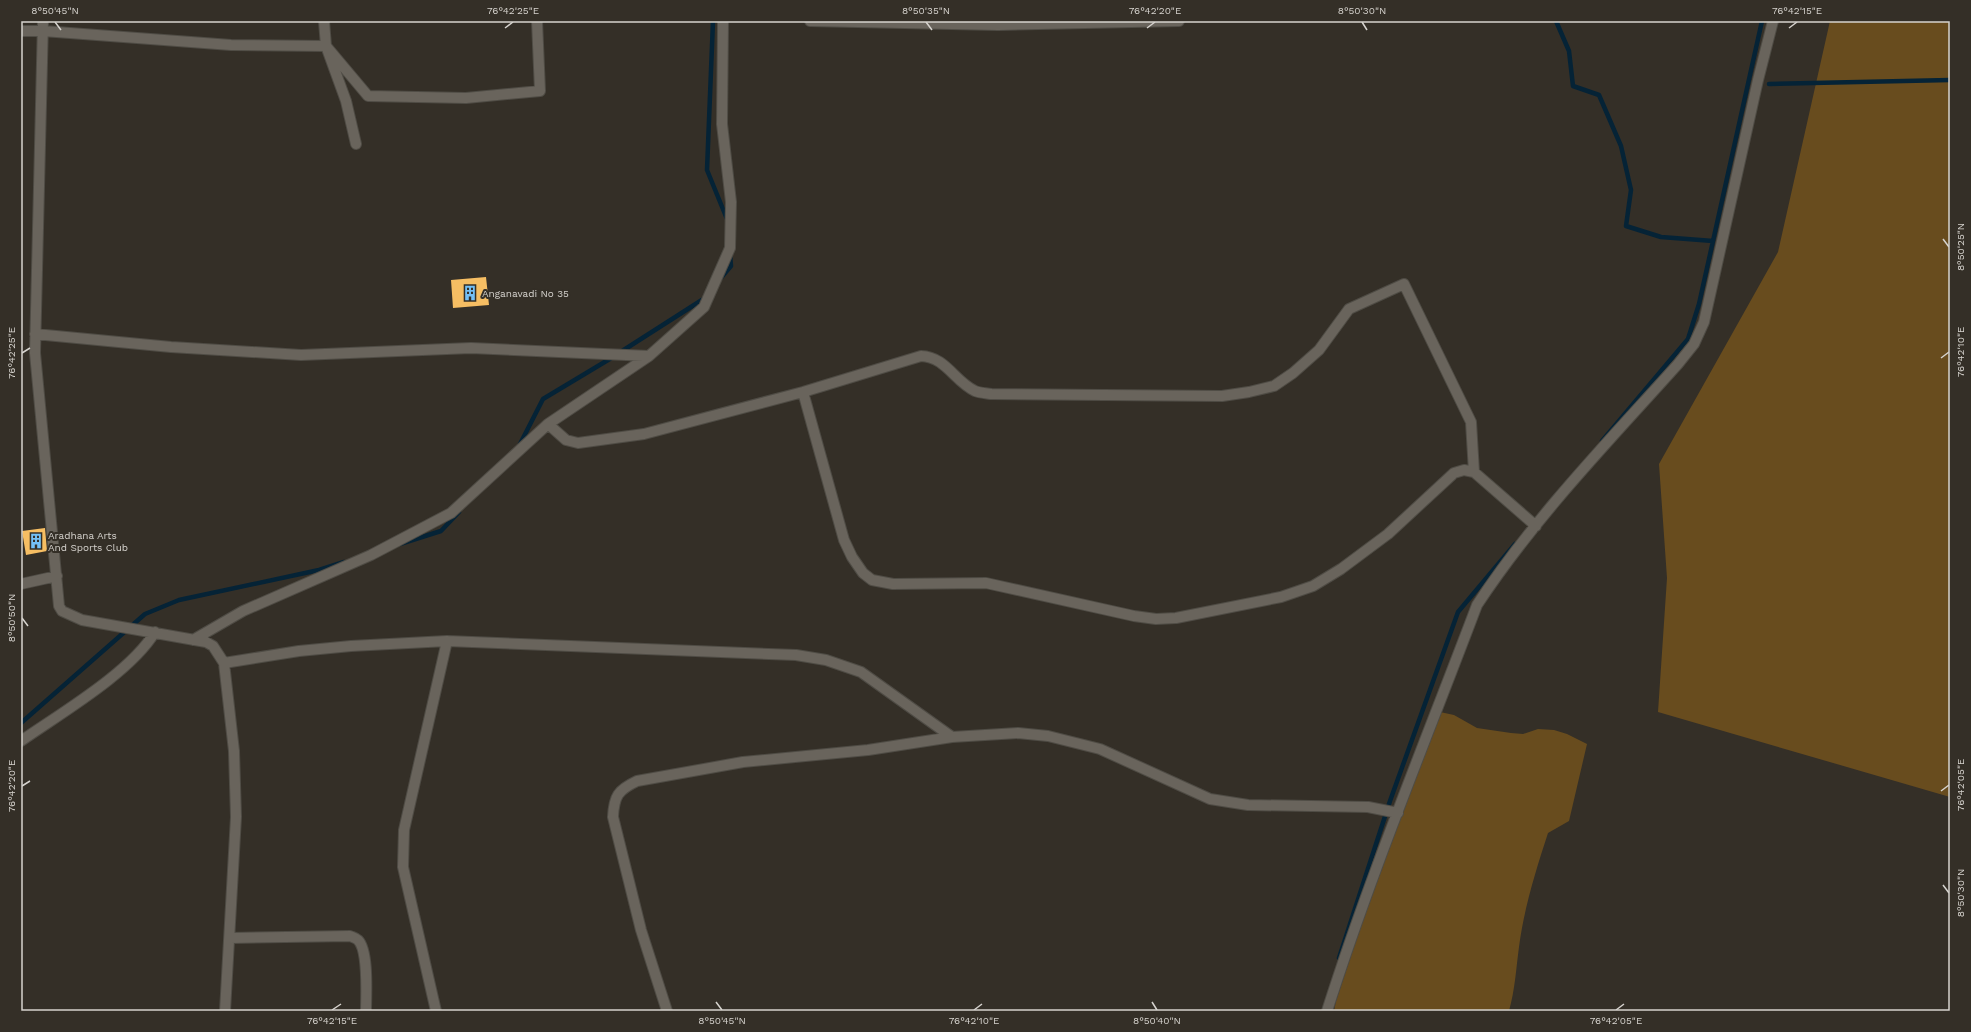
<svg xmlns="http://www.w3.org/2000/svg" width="1971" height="1032" font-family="'Work Sans',sans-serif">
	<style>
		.green { fill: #684c1e }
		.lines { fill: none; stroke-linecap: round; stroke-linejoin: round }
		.stream { stroke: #052336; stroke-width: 4.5 }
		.building { fill: #f6be63 }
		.minor-casing { stroke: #4f4c45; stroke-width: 12 }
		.minor { stroke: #69645c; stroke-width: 10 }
		.ticks { fill: none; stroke: #d6d3ce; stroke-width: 1.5 }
		.labels { text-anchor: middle; stroke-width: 4; stroke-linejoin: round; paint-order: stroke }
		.poi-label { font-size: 10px; fill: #d6d3ce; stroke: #342f27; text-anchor: start }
		.neatline { fill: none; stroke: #d6d3ce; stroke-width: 1.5 }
		.ticks-label { font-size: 10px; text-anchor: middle; fill: #d6d3ce }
	</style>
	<rect width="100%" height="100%" fill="#342f27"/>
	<path class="green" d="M1830 21H1950V797L1658 712 1667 578 1659 464 1778 252Z
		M1440 712 1454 715 1477 728 1511 733 1523 734 1538 729 1554 730 1567 734 1587 744 1569 821 1548 833C1536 870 1524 908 1519 947 1516 969 1515 990 1509 1011H1334L1336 1001 1360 928 1370 892Z"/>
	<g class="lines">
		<path class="stream" d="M713 21 707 170 727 219
			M1556 21 1569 51 1573 86 1599 95 1621 146 1631 190 1626 226 1661 237 1713 241
			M1769 84 1950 80
			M720 279 731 266 730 255
			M619 353 705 298
			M1602 441 1688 339 1699 304 1762 21
			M519 446 543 399 613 357
			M400 544 441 531 459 512
			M21 723 145 614 179 600 319 570 344 562
			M1339 958 1390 801 1458 612 1515 544"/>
	</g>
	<path class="building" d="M486 277 489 305 453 308 451 280Z
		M45 528 47 551 26 555 22 531Z"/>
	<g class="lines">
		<g class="minor-casing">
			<path id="minor" d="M43 21 35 353 59 606 62 611 82 620 206 642 213 646 224 663 234 751 236 817 225 1011
				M324 21 326 46 346 101 356 144
				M810 21 998 25 1179 21
				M21 31H43L231 45 326 46 368 96 466 98 540 91 537 21
				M35 334 171 347 301 355 471 348 649 356
				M803 392 844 540 852 557 863 573 872 580 893 584 986 583 1134 616 1156 619 1176 618 1281 597 1313 586 1341 569 1388 534 1454 473 1464 470 1474 472 1536 526
				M548 424 566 440 578 443 644 434 803 392 921 356C946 357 954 381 975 391 980 393 986 393 991 394L1222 396 1249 392 1274 386 1293 373 1319 350 1349 309 1404 284 1471 422 1474 472
				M21 584 57 576
				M193 640 243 611 371 555 451 513 548 424 649 356 704 307 730 248 731 202 722 124 723 21
				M224 663 299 651 351 646 447 641 796 655 826 660 861 672 952 737
				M21 741C61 713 130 673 155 632
				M230 938 350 936C352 937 356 938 358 940 369 951 366 996 366 1011
				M436 1011 403 867 404 830 447 641
				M667 1011 641 930 613 817C614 796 618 790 637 781L743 762 868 750 952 737 1018 733 1048 736 1100 749 1210 799 1248 805 1368 807 1398 813
				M1327 1011C1371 873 1426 740 1477 605 1535 517 1608 442 1678 364L1694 344 1704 322 1758 80 1773 21"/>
		</g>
		<use href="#minor" class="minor"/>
	</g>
	<path class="ticks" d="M55 22 61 30M926 22 932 30M1362 22 1367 30M505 28 513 22M1147 28 1155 22M1789 28 1797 22M1943 239 1949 247M22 353 30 348M1941 358 1949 352M22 618 28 626M22 786 30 781M1941 791 1949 785M1943 885 1949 893M716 1002 722 1010M1152 1002 1157 1010M332 1010 341 1004M974 1010 982 1004M1616 1010 1624 1004"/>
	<defs>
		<g id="building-bare" transform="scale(1.2)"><path d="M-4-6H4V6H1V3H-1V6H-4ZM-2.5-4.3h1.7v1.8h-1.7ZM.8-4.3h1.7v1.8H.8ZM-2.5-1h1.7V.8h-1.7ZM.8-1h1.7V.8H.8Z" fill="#74c0f6" stroke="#342f27" stroke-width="2.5" paint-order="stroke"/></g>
	</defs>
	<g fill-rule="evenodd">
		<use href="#building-bare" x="470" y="293"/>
		<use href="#building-bare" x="36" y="541"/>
	</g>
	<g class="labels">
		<g class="poi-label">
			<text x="482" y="297">Anganavadi No 35</text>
			<text x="48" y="539">Aradhana Arts<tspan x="48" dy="12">And Sports Club</tspan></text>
		</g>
	</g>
	<rect width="1971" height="1032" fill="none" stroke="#342f27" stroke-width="44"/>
	<rect x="22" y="22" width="1927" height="988" class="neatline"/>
	<g class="ticks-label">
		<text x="55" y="14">8°50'45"N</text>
		<text x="513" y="14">76°42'25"E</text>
		<text x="926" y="14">8°50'35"N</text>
		<text x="1155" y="14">76°42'20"E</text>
		<text x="1362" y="14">8°50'30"N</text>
		<text x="1797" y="14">76°42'15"E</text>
		<text transform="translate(1960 247) rotate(-90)" y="4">8°50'25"N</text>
		<text transform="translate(1960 352) rotate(-90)" y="4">76°42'10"E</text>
		<text transform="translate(11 353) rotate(-90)" y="4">76°42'25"E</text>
		<text transform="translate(11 618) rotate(-90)" y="4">8°50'50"N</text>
		<text transform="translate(1960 785) rotate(-90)" y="4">76°42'05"E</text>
		<text transform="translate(11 786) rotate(-90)" y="4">76°42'20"E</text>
		<text transform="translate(1960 893) rotate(-90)" y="4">8°50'30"N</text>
		<text x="332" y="1024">76°42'15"E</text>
		<text x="722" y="1024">8°50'45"N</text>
		<text x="974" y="1024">76°42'10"E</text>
		<text x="1157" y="1024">8°50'40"N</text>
		<text x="1616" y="1024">76°42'05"E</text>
	</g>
</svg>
